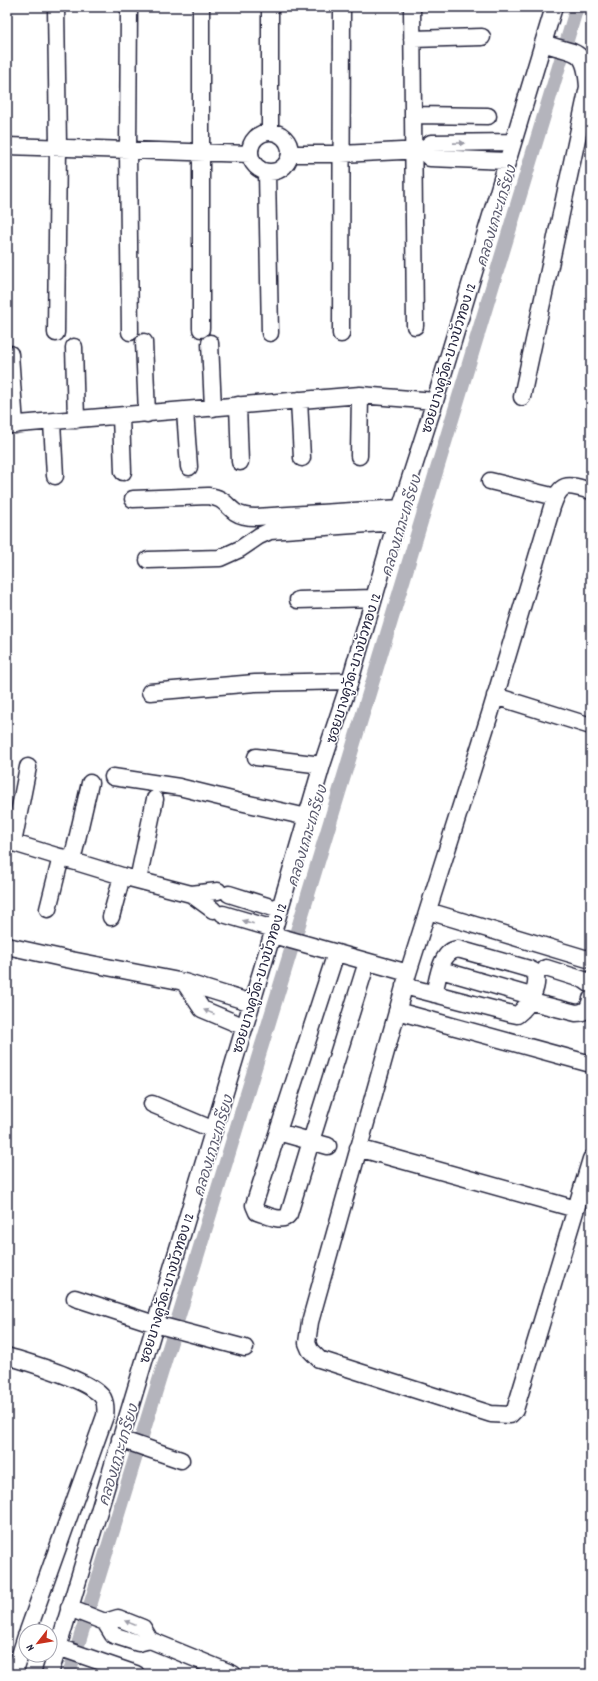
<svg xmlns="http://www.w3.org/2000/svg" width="598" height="1681" font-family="Dekko,'Playpen Sans Thai',sans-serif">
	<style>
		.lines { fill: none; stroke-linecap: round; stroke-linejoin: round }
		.canal { stroke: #b4b4bc; stroke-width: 14 }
		.minor-casing { stroke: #22223b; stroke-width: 19 }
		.minor { stroke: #fff; stroke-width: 16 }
		.oneway { fill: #9c9ca7 }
		.labels { text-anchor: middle; stroke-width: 3; stroke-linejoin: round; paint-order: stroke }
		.street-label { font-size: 14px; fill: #22223b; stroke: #fff }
		.water-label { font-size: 15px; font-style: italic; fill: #5c5c6f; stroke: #fff }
	</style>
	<rect width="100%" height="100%" fill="#fff"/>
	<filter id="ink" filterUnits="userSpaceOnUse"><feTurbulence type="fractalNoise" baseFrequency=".025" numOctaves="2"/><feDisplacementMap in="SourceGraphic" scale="8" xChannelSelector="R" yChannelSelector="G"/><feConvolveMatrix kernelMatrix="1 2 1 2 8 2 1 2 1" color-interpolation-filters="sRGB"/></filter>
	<g filter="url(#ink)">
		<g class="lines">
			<path class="canal" d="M69 1674 304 908 577 7"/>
			<g class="minor-casing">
				<path id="minor" d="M56 7 58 146 56 333
					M129 7 128 151 130 332
					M201 7V329
					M412 7C414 113 413 220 415 326
					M412 39 482 37
					M414 115 488 116
					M270 132V7
					M250 152a20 20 0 1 1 40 0a20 20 0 1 1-40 0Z
					M7 146 250 154
					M422 150 430 158 507 161
					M290 154H341L422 150 431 143 513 142
					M267 172 270 333
					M341 334 342 7
					M144 342 147 414
					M210 343 213 408
					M74 347 76 420
					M10 354 15 425
					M522 397 588 87C585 46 576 55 543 43
					M299 400 302 458
					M238 405 240 462
					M185 411 189 467
					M121 416 123 472
					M52 422 55 476
					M7 425 360 395 435 401
					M359 456 360 395
					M490 481 556 497
					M591 491C567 484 561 481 552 507L490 714 408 973 310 1322 307 1343 310 1350 319 1359 491 1414 510 1415 515 1410 591 1159
					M133 499 208 496C223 498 224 503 235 512 241 516 249 517 256 517L401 508
					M148 560 220 558 240 549 259 536 270 531 396 522
					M298 600 374 598
					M150 692 255 683 350 681
					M495 696 591 726
					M256 757 322 765
					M113 777 179 787 240 802 307 817
					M7 841 122 876 191 894 213 910
					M13 843 28 767
					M72 861 90 783
					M138 880 155 799
					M191 894 218 891
					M229 894 280 910
					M48 909 61 857
					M428 911 591 960
					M223 914 274 929
					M111 917 122 876
					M273 935 408 973
					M7 946 66 959 184 982
					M336 953 254 1205 257 1212C268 1215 282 1224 289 1214L311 1141 367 962
					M546 968 584 980 591 985
					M441 970 531 996
					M404 986 512 1014 517 1015C529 1006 540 987 535 972L529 969 458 949C440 951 438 979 434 994
					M528 1001 576 1013C586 1013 589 1008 591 999
					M397 1011 591 1064
					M245 1027 202 1009 184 982 252 1003
					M152 1104 214 1130
					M278 1132 328 1146
					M358 1148 576 1209
					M75 1298 155 1324 245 1348
					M7 1356C29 1363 91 1380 103 1398 106 1404 106 1409 105 1416L28 1631
					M120 1439 181 1460
					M69 1608 105 1622 113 1635 138 1643 150 1640
					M105 1622 118 1618 143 1628 150 1640 233 1674
					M58 1647 136 1674
					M14 1674 26 1636
					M50 1674 274 929 322 765 350 681 396 522 435 401 554 7"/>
			</g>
			<use href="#minor" class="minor"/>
		</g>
		<defs><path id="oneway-solid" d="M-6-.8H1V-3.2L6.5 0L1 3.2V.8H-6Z"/></defs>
		<g class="oneway">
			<use href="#oneway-solid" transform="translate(459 143) rotate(-1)"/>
			<use href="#oneway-solid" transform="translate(248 922) rotate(-163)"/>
			<use href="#oneway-solid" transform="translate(209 1012) rotate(-158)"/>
			<use href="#oneway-solid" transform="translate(130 1623) rotate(-158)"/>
		</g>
	</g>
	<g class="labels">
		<g class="street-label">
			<text transform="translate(448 358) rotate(-73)" y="5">ซอยบางคูวัด-บางบัวทอง 12</text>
			<text transform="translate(353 668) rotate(-73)" y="5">ซอยบางคูวัด-บางบัวทอง 12</text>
			<text transform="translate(259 978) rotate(-73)" y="5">ซอยบางคูวัด-บางบัวทอง 12</text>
			<text transform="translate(166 1288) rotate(-73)" y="5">ซอยบางคูวัด-บางบัวทอง 12</text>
		</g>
		<g class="water-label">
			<text transform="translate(496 216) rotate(-73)" y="5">คลองเกาะเกรียง</text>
			<text transform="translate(401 526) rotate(-73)" y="5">คลองเกาะเกรียง</text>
			<text transform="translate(307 836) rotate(-73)" y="5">คลองเกาะเกรียง</text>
			<text transform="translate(213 1146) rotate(-73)" y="5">คลองเกาะเกรียง</text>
			<text transform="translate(118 1455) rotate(-73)" y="5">คลองเกาะเกรียง</text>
		</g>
	</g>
	<rect width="598" height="1681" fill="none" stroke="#fff" stroke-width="24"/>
	<rect x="12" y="12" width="574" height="1657" fill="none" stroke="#22223b" stroke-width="1.5" filter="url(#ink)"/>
	<g transform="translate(38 1643) rotate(239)"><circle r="19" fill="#ffffff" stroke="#a7a7b1"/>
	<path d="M0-3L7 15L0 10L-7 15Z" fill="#c8321e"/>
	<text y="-6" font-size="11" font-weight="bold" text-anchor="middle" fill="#22223b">N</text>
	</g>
</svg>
